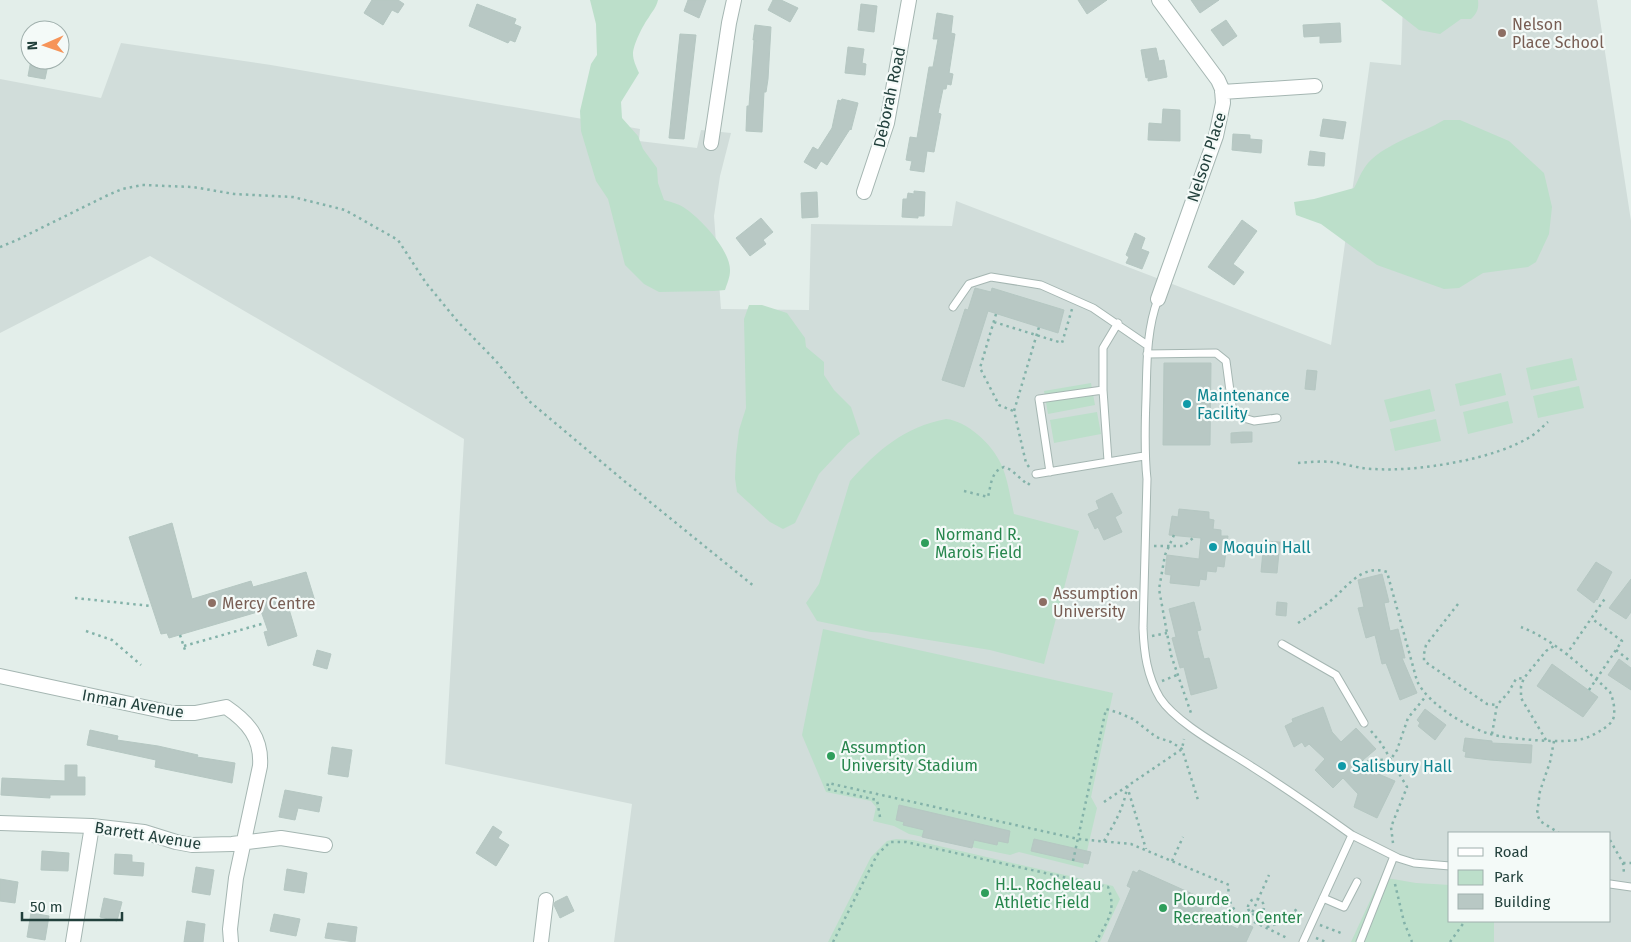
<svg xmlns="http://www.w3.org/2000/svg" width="1631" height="942" font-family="'Fira Sans',sans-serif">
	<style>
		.built { fill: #d1ddda; fill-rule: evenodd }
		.green { fill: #bcdfca }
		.building { fill: #b8c8c4; stroke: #b5c7c2 }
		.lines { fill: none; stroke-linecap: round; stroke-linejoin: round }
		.service-casing { stroke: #a5b6b2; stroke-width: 9 }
		.minor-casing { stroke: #a5b6b2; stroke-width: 16 }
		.path { stroke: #83b2a9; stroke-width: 2.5; stroke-dasharray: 2.5 4; stroke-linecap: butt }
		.service { stroke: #fff; stroke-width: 7 }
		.minor { stroke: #fff; stroke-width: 14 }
		.education-dot { fill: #8d6e63; stroke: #f4faf8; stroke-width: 2 }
		.culture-dot { fill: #0f9aa8; stroke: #f4faf8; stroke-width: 2 }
		.leisure-dot { fill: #2e9e5b; stroke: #f4faf8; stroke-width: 2 }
		.labels { text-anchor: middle; stroke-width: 4.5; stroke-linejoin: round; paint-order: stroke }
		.education-label { font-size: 16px; fill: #785e54; stroke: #f4faf8; text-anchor: start }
		.street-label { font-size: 16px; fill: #22403c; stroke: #f4faf8 }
		.culture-label { font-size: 16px; fill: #0d838f; stroke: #f4faf8; text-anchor: start }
		.leisure-label { font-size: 16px; fill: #27864d; stroke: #f4faf8; text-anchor: start }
	</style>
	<rect width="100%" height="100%" fill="#e3eeea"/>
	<path class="built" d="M1403 0H1597L1631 221V942H614L632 804 445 764 464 439 150 256 0 333V79L101 98 121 43 271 65 640 129 639 141 697 148 701 130 731 133 720 176 714 216 721 309 809 310 811 224 952 226 956 201 1331 345 1370 62 1401 65ZM1450 833H1610V921H1450Z"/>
	<path class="green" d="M590 0H658C656 8 653 10 649 17 643 25 633 45 633 54 633 60 636 66 639 73L621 102 622 118 638 136 643 149 657 168 658 183 664 200C671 202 680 204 686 209 701 219 731 251 730 271 730 277 727 284 725 290L714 291 659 292 644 284 625 265 608 199 596 181 581 131 580 111 591 64 597 55 596 24Z
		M1381 0H1478C1479 9 1477 13 1471 19H1461L1440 34 1419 30Z
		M1444 120H1460L1509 141 1544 173 1552 207 1549 234 1536 262 1528 267 1483 273 1459 288 1444 289 1377 265 1321 224 1296 215 1294 202 1314 199 1354 188C1358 181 1360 174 1365 167 1380 145 1421 134 1444 120Z
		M749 305H762L787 313 805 338 806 347 824 362V375L834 390 851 407 860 434 848 443 819 474 795 523 783 529 770 522 737 492 735 478 736 455 739 430 746 408 744 319Z
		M1572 358 1577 380 1531 390 1526 368Z
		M1501 373 1506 395 1460 406 1455 384Z
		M1091 383 1095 405 1048 414 1044 391Z
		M1579 386 1584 408 1538 418 1533 396Z
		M1430 389 1435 411 1390 422 1384 400Z
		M1508 401 1513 423 1468 434 1463 412Z
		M1097 412 1101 434 1054 443 1050 420Z
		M946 419C967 421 992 444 1001 464 1008 479 1010 497 1014 514L1079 531 1044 664 990 650 886 633 871 632 817 621 806 603 819 584 850 481C878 450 904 427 946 419Z
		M1436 419 1441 441 1395 451 1390 429Z
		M823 629 1113 693 1091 797 1097 808 1083 868 1019 852 1010 855 909 834 894 826 873 821 876 807 871 801 826 792 802 735Z
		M896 839 913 840 1113 886 1120 899 1100 942H828L871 857 887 841Z
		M1381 877 1416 883 1450 885V921H1494V942H1351Z"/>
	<path class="building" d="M372 0H398L404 4 398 13 392 10 383 25 364 13Z
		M688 0H706L699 18 684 11Z
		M773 0H781L798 8 790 22 768 10Z
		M1078 0H1107L1087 14Z
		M1191 0H1219L1200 13Z
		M477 4 516 19 514 24 521 27 515 42 510 40 508 43 469 26Z
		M861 4 877 6 874 32 858 30Z
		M937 13 953 16 951 33 955 34 949 73 953 74 951 85 947 84 946 89H943L938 113 941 114 934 152 927 151 924 172 910 170 912 161 906 160 910 137 917 138 929 67H933L938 39H933Z
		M1226 20 1237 36 1223 46 1211 30Z
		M1340 23 1341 42 1320 43V36L1304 37 1303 25Z
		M755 25 771 27 768 79 766 92H764L762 132 746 131 747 106H749L754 41H757L753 40Z
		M680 34 696 35 684 139 669 138Z
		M848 47 864 49 862 63 866 64 865 75 845 73Z
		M1156 48 1159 61 1164 60 1167 77 1148 81V77L1146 78 1141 50Z
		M31 60H49L45 79 28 76Z
		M842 99 858 103 851 130 850 129 827 165 821 161 816 169 804 162 813 147 818 150 832 128 838 100 841 101Z
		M1163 109 1180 110V141L1148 140 1149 123 1162 124Z
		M1323 119 1346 122 1343 139 1320 136Z
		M1233 134 1250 135V139L1262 140 1261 153 1232 150Z
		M1310 151 1325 153 1324 166 1308 165Z
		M914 191 925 192 924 216H918V218L902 217 903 199H907L908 193 914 194Z
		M817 192 818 217 802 218 801 193Z
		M761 218 773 232 763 240 766 244 750 256 736 238Z
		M1242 220 1257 231 1233 264 1244 272 1234 285 1208 267Z
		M1135 233 1145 238 1141 249 1149 252 1142 269 1126 263 1129 257 1126 255Z
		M975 288 991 292 992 288 1064 310 1058 333 988 311 964 387 942 380 965 309 968 310Z
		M1164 363H1211L1210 445H1163Z
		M1307 370 1317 371 1315 390 1305 389Z
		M1243 432H1252V442L1231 443V433Z
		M1112 493 1122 513 1115 517 1122 532 1104 540 1098 527 1095 529 1088 514 1099 509 1096 501Z
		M1179 509 1209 512V519L1214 520 1213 529 1221 530V536H1228L1224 567 1217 566 1216 572 1207 571 1206 580 1200 579 1199 586 1170 583 1171 575 1165 574 1167 555 1199 559 1201 538 1169 535 1172 516 1178 517Z
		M172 523 192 599 251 581 253 587 306 572 315 601 289 609 297 636 268 646 264 632 268 631 261 611 169 638 167 633 161 634 129 537Z
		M1264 541 1280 542 1277 573 1261 572Z
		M1596 562 1612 572 1597 600 1596 599 1594 603 1577 590Z
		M1382 574 1389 602 1384 603 1390 631 1398 629 1405 658H1402L1417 693 1400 700 1386 663 1382 664 1375 635 1366 638 1358 608 1364 607 1358 580Z
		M1631 579V612L1626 619 1609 608Z
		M1194 602 1201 630 1197 631 1204 659 1209 658 1217 688 1191 695 1184 667 1180 668 1172 638 1176 637 1169 609Z
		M1277 602 1287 603 1286 616 1276 615Z
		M317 650 331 654 327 669 313 665Z
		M1619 659 1631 668V690L1608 675Z
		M1552 664 1598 697 1583 717 1537 686Z
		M1323 707 1332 732 1341 742 1356 728 1376 749 1357 765 1395 781 1377 818 1354 807 1358 794 1343 778 1333 788 1315 770 1325 759 1309 744 1305 747 1302 742 1294 747 1285 726 1293 722 1292 719Z
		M1425 709 1446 725 1435 740 1418 726 1420 723 1417 720Z
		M90 730 118 736 117 740 158 746 198 755 197 757 235 763 232 783 155 767 156 760 87 745Z
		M1465 738 1492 741V743L1532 745 1531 763 1490 760 1465 757 1466 752 1463 751Z
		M332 747 352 750 348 777 328 774Z
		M65 765H77V777H85V795H50V798L1 795 2 778 65 781Z
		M285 790 322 797 319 812 298 808 295 820 279 817Z
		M899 805 1010 831 1008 843 998 841 997 845 974 840 972 848 922 837 924 830 903 825 904 822 896 820Z
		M493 826 502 832 498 838 509 845 496 866 476 853Z
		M1034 839 1091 852 1088 864 1031 851Z
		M42 851 69 853 68 871 41 870Z
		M115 854 132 855V862L144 863 143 876 114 874Z
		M196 867 214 870 210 895 192 892Z
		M287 869 307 873 304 893 284 890Z
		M1139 870 1206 900 1201 911 1238 929 1241 922 1253 927 1246 942H1108L1131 888 1127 886 1133 871 1137 873Z
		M0 879 18 882 15 903 0 901Z
		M567 896 574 911 560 918 554 905 555 902Z
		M104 898 122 902 117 921 100 917Z
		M31 913 49 916 45 940 27 937Z
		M274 914 300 919 296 936 270 931Z
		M187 921 205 924 203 942H184Z
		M328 923 357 927 355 942 325 938Z"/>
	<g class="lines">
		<g class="service-casing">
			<path id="service" d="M1158 299C1146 331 1147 365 1146 398 1145 425 1144 452 1147 479L1143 628C1144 653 1147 676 1160 698 1177 724 1227 750 1254 768 1287 789 1320 812 1352 835
				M953 307 969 284 991 277 1041 285 1093 308 1147 345
				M1147 354 1216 353 1226 361 1232 406 1237 416 1254 421 1277 418
				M1108 461 1103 390V348L1118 323
				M1050 472 1039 399 1103 390
				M1036 474 1144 456
				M1282 644 1336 675 1364 723
				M1610 884 1631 887
				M1323 898 1344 907 1357 882
				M1303 942 1352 835 1398 858 1414 863 1450 866
				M1360 942 1394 856"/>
		</g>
		<g class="minor-casing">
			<path id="minor" d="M1222 92 1315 86
				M711 143 729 23 734 0
				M864 192 887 123 909 0
				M1158 299 1216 136 1223 103 1222 89 1218 80 1159 0
				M0 676 172 713H195L226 707C248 722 262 738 260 766L236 878 230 929 231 942
				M0 823 92 826 144 832 176 842 192 845 232 844 281 838 325 845
				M73 942 92 826
				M541 942 546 900"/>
		</g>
		<path class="path" d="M0 247 17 240 106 196 122 189 142 185 193 187 234 194 293 197 345 210 398 240 426 283 459 323 496 361 529 401 623 480 755 587
			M996 314 980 368 999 405 1013 411
			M994 322 1062 343 1072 309
			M1298 463C1309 462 1321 461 1332 462 1346 464 1360 469 1374 469 1417 472 1498 459 1533 435 1539 431 1543 426 1548 422
			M1029 467 1026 463 1014 411 1039 327
			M964 491 988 497C991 485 991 471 1004 467L1011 470 1028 485 1031 481
			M1174 535 1165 555 1159 589 1171 655 1191 713
			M1154 546H1184L1194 537
			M75 598 151 606
			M1458 604 1426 645 1424 654V661L1487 704 1497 705
			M1298 623C1308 617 1318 610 1328 603 1346 589 1361 563 1387 572L1417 681C1428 704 1466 727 1490 734 1508 739 1565 744 1582 739 1590 737 1597 733 1603 729 1608 726 1614 721 1614 715 1615 707 1613 699 1610 692 1585 669 1553 639 1521 627
			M86 631 112 640 141 665
			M180 635 186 653
			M1152 636 1167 633
			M184 646 265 623
			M1616 650 1630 661
			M1566 655 1606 597
			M1162 681 1177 675
			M1589 690 1622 641 1591 618
			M1371 731 1381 743 1407 787 1391 827 1393 843
			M1492 734 1497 705 1508 693 1516 679 1524 678
			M1546 740 1521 698V686L1524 678 1546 651 1554 646
			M1554 741 1550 762 1540 791 1537 814 1540 821 1559 833
			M1361 762 1391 759 1397 750 1408 718 1426 696
			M1127 786 1146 849
			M1104 802 1182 749 1184 739
			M880 817 877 800 827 789 828 783 1078 839 1131 844 1229 885C1227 897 1230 905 1238 914L1287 938
			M1610 840 1623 863 1624 873
			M1104 841C1114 824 1124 808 1127 787
			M1073 861 1106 709 1119 713 1133 719 1156 737 1171 742 1182 749 1198 800
			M1172 861 1183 837
			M1623 863H1631
			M1395 884 1404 922 1412 942
			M1248 907a8 8 0 1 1 16 0a8 8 0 1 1-16 0Z
			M1247 924 1269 875
			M1320 925 1341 933
			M1267 927 1280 923 1297 909
			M1316 938 1326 942
			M833 942 877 855 890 842H906L1108 887C1117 911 1107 921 1096 942
			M1450 942 1465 921"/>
		<use href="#service" class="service"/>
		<use href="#minor" class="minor"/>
	</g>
	<g class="education-dot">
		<circle cx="1502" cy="33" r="5"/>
		<circle cx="1043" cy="602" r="5"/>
		<circle cx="212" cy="603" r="5"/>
	</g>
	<g class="culture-dot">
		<circle cx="1187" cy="404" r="5"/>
		<circle cx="1213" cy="547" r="5"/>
		<circle cx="1342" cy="766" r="5"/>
	</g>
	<g class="leisure-dot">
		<circle cx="925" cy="543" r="5"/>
		<circle cx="831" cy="756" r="5"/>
		<circle cx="985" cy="893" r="5"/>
		<circle cx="1163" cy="908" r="5"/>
	</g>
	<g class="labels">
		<g class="education-label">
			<text x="1512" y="30">Nelson<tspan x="1512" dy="18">Place School</tspan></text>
			<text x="1053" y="599">Assumption<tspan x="1053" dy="18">University</tspan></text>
			<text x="222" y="609">Mercy Centre</text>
		</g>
		<g class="street-label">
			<text transform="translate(889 97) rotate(-78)" y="6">Deborah Road</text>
			<text transform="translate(1206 157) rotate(-72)" y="6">Nelson Place</text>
			<text transform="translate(133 703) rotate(10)" y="6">Inman Avenue</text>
			<text transform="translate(148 835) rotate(9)" y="6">Barrett Avenue</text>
		</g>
		<g class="culture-label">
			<text x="1197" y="401">Maintenance<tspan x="1197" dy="18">Facility</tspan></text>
			<text x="1223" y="553">Moquin Hall</text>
			<text x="1352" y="772">Salisbury Hall</text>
		</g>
		<g class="leisure-label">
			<text x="935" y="540">Normand R.<tspan x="935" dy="18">Marois Field</tspan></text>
			<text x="841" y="753">Assumption<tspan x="841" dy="18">University Stadium</tspan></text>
			<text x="995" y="890">H.L. Rocheleau<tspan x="995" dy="18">Athletic Field</tspan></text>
			<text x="1173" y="905">Plourde<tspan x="1173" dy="18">Recreation Center</tspan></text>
		</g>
	</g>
	<rect x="1448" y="832" width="162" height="90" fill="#f4faf8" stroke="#a0b0ad"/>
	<rect x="1458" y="848" width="25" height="8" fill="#ffffff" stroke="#a0b0ad"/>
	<text x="1494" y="857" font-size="15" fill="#22403c">Road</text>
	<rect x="1458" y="870" width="25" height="15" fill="#bcdfca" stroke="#a0b0ad"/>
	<text x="1494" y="882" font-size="15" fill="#22403c">Park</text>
	<rect x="1458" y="894" width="25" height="15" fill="#b8c8c4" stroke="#a0b0ad"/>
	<text x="1494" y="907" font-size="15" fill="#22403c">Building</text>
	<g transform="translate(45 45) rotate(268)"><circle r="24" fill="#f4faf8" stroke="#a0b0ad"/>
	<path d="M0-4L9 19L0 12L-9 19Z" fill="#f69459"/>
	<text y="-8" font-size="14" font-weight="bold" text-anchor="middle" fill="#22403c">N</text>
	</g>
	<path d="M22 912v8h100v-8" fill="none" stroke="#22403c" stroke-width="2.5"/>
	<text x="30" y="912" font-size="15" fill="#22403c" stroke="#f4faf8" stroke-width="4" paint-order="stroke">50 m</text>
</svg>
